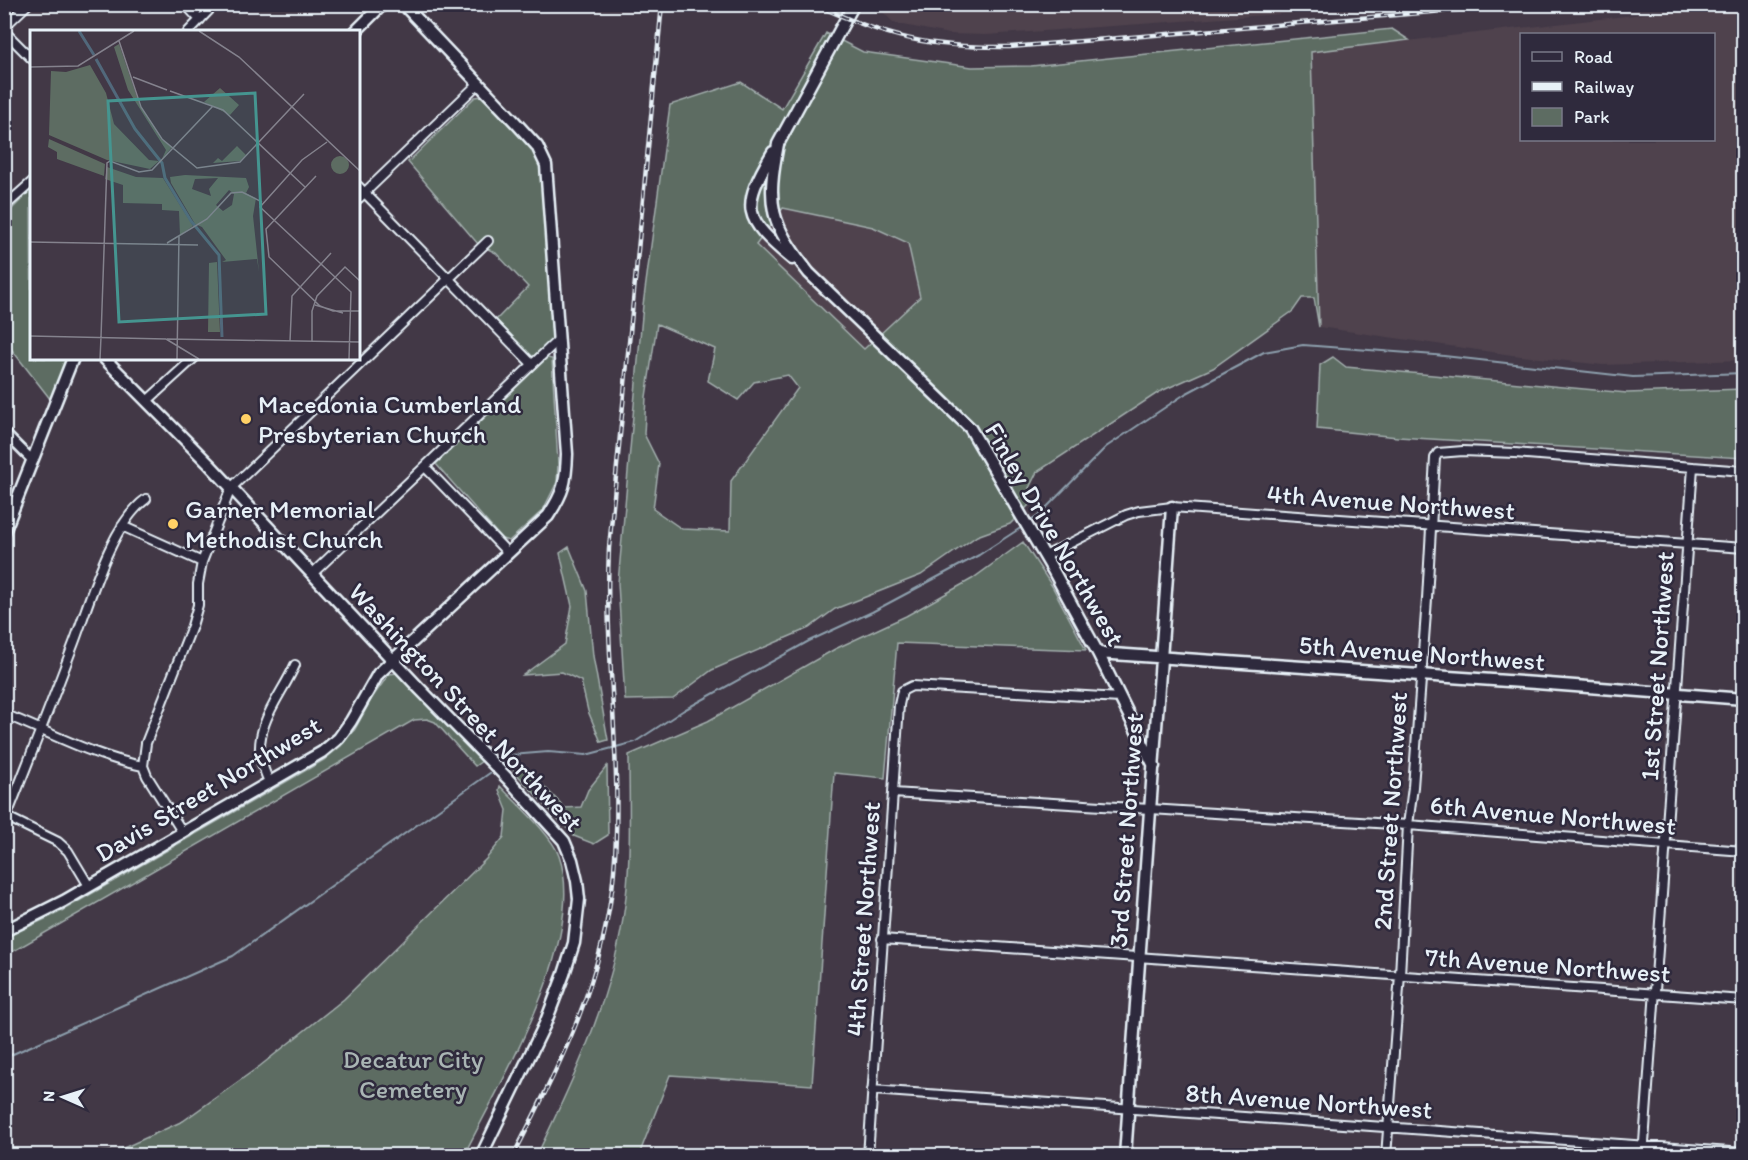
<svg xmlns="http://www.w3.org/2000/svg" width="1748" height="1160" font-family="Itim,sans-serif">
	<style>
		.built { fill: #4f424d; fill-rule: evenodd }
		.green { fill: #5d6c62; stroke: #a2aead; stroke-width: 1.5; fill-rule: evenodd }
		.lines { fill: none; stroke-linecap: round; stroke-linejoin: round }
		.stream { stroke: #8d9fad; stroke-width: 2 }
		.street-casing { stroke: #e8f1f8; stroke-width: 12 }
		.secondary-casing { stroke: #e8f1f8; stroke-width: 15 }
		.street { stroke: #2f2a3d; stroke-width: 8 }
		.secondary { stroke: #2f2a3d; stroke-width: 10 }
		.rail-casing { stroke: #e8f1f8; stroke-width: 4.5 }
		.rail { stroke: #2f2a3d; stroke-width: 2; stroke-dasharray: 7; stroke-linecap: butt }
		.poi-dot { fill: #ffd166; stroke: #2f2a3d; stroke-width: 2 }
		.labels { text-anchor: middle; stroke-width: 5; stroke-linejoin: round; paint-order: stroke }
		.poi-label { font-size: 26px; fill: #e8f1f8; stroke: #2f2a3d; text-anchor: start }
		.street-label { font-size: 26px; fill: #e8f1f8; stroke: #2f2a3d }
		.park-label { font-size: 26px; fill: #a9b5b4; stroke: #2f2a3d }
		.inset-river { fill: none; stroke: #51687b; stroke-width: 3 }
		.inset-road { fill: none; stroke: #84828d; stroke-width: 1.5 }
		.view { fill: #459590; fill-opacity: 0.15; stroke: #459590; stroke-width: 3 }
		.inset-edge { fill: none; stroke: #e8f1f8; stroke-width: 3 }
	</style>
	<rect width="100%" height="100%" fill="#423846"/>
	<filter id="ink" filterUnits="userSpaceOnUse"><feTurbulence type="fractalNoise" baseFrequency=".0167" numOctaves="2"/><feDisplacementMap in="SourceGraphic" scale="12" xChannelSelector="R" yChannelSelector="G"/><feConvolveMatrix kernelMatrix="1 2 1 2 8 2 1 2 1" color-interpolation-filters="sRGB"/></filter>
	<g filter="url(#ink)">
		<path class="built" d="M1306 4 1307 12 987 35 949 34 894 23 876 5Z
			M1721 5H1743V360L1603 365 1512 355 1319 327 1311 52ZM1522 34H1714V140H1522Z
			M783 207 873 227 908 244 920 297 864 349 756 245Z"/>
		<path class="green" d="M1392 29 1409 40 1311 52 1319 327 1314 298H1302L1293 311 1213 368 1159 392 1037 472 1029 488 1031 503 1010 524 977 536 921 575 835 609 809 628 712 670 673 699 625 700 618 583 643 305 670 105 741 82 782 109 826 33 863 52 972 67 1031 66ZM783 208 873 227 908 243 920 297 864 349 756 245ZM657 324 715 349 708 381 738 400 754 382 788 375 798 388 731 481 730 531 682 529 653 509 659 464 644 434 646 397Z
			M483 96 532 148 543 168 552 339 533 357 496 320 528 287 496 253 478 244 408 162 475 97Z
			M31 190 32 358 68 359 51 400 5 341V216Z
			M1333 357 1346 367 1627 393 1743 389V458L1398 437 1317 429 1320 365Z
			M547 358 552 359 558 464 557 482 543 510 509 541 502 539 436 464Z
			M1023 542 1052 586 1086 650 897 643 885 778 834 773 812 1085 670 1075 639 1155H537C573 1081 610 1001 623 919 632 865 629 809 629 755L708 721 835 649 906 616 972 579Z
			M569 547 587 591 593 656 608 740 601 742 588 711 581 681 562 672 523 675 565 644 572 606 560 553Z
			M398 673 482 761 475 766 435 722 427 719 414 720 5 956 4 938 58 913 324 760 341 746 355 729 372 698 389 674Z
			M523 765 565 808 581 807 588 790 607 766 608 835 594 844 574 836 512 769Z
			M500 786C516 803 552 835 559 856 588 938 501 1081 464 1155H69L117 1151 183 1121 260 1066 344 999 486 859 504 837 507 810 499 790Z"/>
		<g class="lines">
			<path class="stream" d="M1029 522 1038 516 1106 447 1185 394 1264 352 1303 345 1435 355 1633 377 1744 373
				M499 766 511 755 548 752 586 755 635 742 684 710 809 641 872 612 979 555 1022 527
				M4 1058 233 956 494 770"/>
			<g class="street-casing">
				<path id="street" d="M185 4 200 20
					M4 27 28 4
					M4 31 32 59
					M188 32 215 4
					M358 186 532 364
					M358 199 479 83
					M4 207 32 182
					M147 401 194 358
					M4 432 33 461
					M425 467 507 552
					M122 526 202 562
					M1045 556 1126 515 1139 511 1172 507 1744 548
					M312 574 558 340
					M4 714C49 732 95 757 143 766
					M269 782C266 775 263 768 261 760 254 724 282 695 295 665
					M893 793 1408 825 1744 851
					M7 817 58 842 68 851 89 886
					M4 823C27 765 50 707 72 648 89 605 109 526 146 499
					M183 833 147 776 143 766 146 743 192 626 198 605V584L202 562 231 488 488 241
					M882 939 1744 1000
					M872 1090 1744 1153
					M868 1156 899 705 902 691 912 686 1120 698
					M1386 1156 1400 975 1408 825 1413 787 1427 599 1435 458 1438 453 1463 451 1515 453 1744 471
					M1643 1156 1693 467"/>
			</g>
			<g class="secondary-casing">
				<path id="secondary" d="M854 4 778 144C766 206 770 223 809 273L970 428 1054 572 1098 653 1154 766
					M355 32 383 4
					M773 152C740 208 743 218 792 259
					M104 358 210 465 419 688 508 779 564 841 572 860 577 881 579 899 574 943 564 974 545 1024 481 1156
					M4 532 73 358
					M1098 653 1536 683 1744 699
					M4 931 64 901 322 752 339 738 351 721 378 674 548 516C564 492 566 482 567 454L546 165 537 146 516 123 403 4
					M1125 1156 1172 507"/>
			</g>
			<use href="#street" class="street"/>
			<use href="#secondary" class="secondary"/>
			<g class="rail-casing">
				<path id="rail" d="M815 4C886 38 931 48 1010 47L1529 4
					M513 1156C561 1064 605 976 614 871 623 763 604 656 609 548L662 4"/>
			</g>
			<use href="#rail" class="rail"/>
		</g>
	</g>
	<g class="poi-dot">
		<circle cx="246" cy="419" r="6"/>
		<circle cx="173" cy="524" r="6"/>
	</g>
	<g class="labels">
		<g class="poi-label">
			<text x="258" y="413">Macedonia Cumberland<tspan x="258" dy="30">Presbyterian Church</tspan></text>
			<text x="185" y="518">Garner Memorial<tspan x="185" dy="30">Methodist Church</tspan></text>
		</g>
		<g class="street-label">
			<text transform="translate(1391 502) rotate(4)" y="9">4th Avenue Northwest</text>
			<text transform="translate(1055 534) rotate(60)" y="9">Finley Drive Northwest</text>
			<text transform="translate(1422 653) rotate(4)" y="9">5th Avenue Northwest</text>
			<text transform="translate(1657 666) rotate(-86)" y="9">1st Street Northwest</text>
			<text transform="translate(466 707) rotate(47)" y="9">Washington Street Northwest</text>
			<text transform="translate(208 789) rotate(-31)" y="9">Davis Street Northwest</text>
			<text transform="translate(1390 811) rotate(-86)" y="9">2nd Street Northwest</text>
			<text transform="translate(1553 815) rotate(5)" y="9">6th Avenue Northwest</text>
			<text transform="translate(1126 830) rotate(-86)" y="9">3rd Street Northwest</text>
			<text transform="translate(863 919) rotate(-86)" y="9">4th Street Northwest</text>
			<text transform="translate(1548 965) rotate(4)" y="9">7th Avenue Northwest</text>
			<text transform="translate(1309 1101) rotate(4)" y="9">8th Avenue Northwest</text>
		</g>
		<g class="park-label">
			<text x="413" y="1068">Decatur City<tspan x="413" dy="30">Cemetery</tspan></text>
		</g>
	</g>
	<g transform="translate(30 30)">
		<rect width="330" height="330" fill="#423846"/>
		<path d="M89 14 110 76 131 109 142 117 132 129 136 120 98 60 84 17ZM60 35 76 63 84 94 119 130 129 131 120 139 77 130 19 105 21 41 36 42ZM190 58 209 75 200 85 174 72ZM19 109 75 134 74 146 27 129V122L18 117ZM207 116 216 125 210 131 183 133 188 128 192 131ZM301 135a9 9 0 1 1 18 0a9 9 0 1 1-18 0ZM77 137 106 147 133 148 163 196 150 205 149 181 132 180V174L93 173V155L75 149ZM155 145 216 148 219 157 216 163 226 168 223 186 229 242 227 229 192 232 196 230 172 197 165 194 141 153 140 147ZM188 148 179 159 181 166 162 159 165 149ZM199 160 204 164 202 175 193 181 186 175ZM187 232 190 302H178L179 233Z" fill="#5d6c62" fill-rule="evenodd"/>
		<path class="inset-river" d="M49 1 64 25M66 29 105 99 132 133 135 148 161 191 189 225 192 307"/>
		<path class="inset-road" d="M169 1 209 27 330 141M89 11 111 77 132 109 167 138 210 132 274 64M0 37 48 36 104 1M103 47 137 60M140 61 193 80 275 157M297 112 272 130 230 177 321 262 319 329M286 146 236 199 239 227 290 276 303 281H330M0 212 168 215M137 213 177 189 201 163 212 162 232 172M285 275 313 283M0 306 136 309M71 307 77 133 80 131 109 142 122 140 183 76M136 309 169 329M137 309 330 312M260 311 262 266 301 223M282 311V281L287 266 315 237 330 251M70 329 71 307M147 329 149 206"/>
		<path class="view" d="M225 63 236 284 89 292 78 71Z"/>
		<rect width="330" height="330" class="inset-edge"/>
	</g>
	<rect width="1748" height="1160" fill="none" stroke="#2f2a3d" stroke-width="24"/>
	<rect x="12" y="12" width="1724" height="1136" fill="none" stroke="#e8f1f8" stroke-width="2" filter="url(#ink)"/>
	<rect x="1520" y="33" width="195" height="108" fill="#2f2a3d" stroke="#797a88" stroke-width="1.5"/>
	<rect x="1532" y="52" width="30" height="9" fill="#2f2a3d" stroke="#797a88" stroke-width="1.5"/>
	<text x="1574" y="63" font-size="18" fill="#e8f1f8">Road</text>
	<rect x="1532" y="82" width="30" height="9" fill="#e8f1f8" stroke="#797a88" stroke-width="1.5"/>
	<text x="1574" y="93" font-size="18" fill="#e8f1f8">Railway</text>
	<rect x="1532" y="108" width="30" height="18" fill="#5d6c62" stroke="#797a88" stroke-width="1.5"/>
	<text x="1574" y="123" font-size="18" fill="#e8f1f8">Park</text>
	<g transform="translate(63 1097) rotate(273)" stroke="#2f2a3d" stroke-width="4.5" paint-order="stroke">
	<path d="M0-4.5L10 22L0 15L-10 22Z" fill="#e8f1f8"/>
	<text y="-9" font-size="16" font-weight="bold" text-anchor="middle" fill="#e8f1f8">N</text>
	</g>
</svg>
